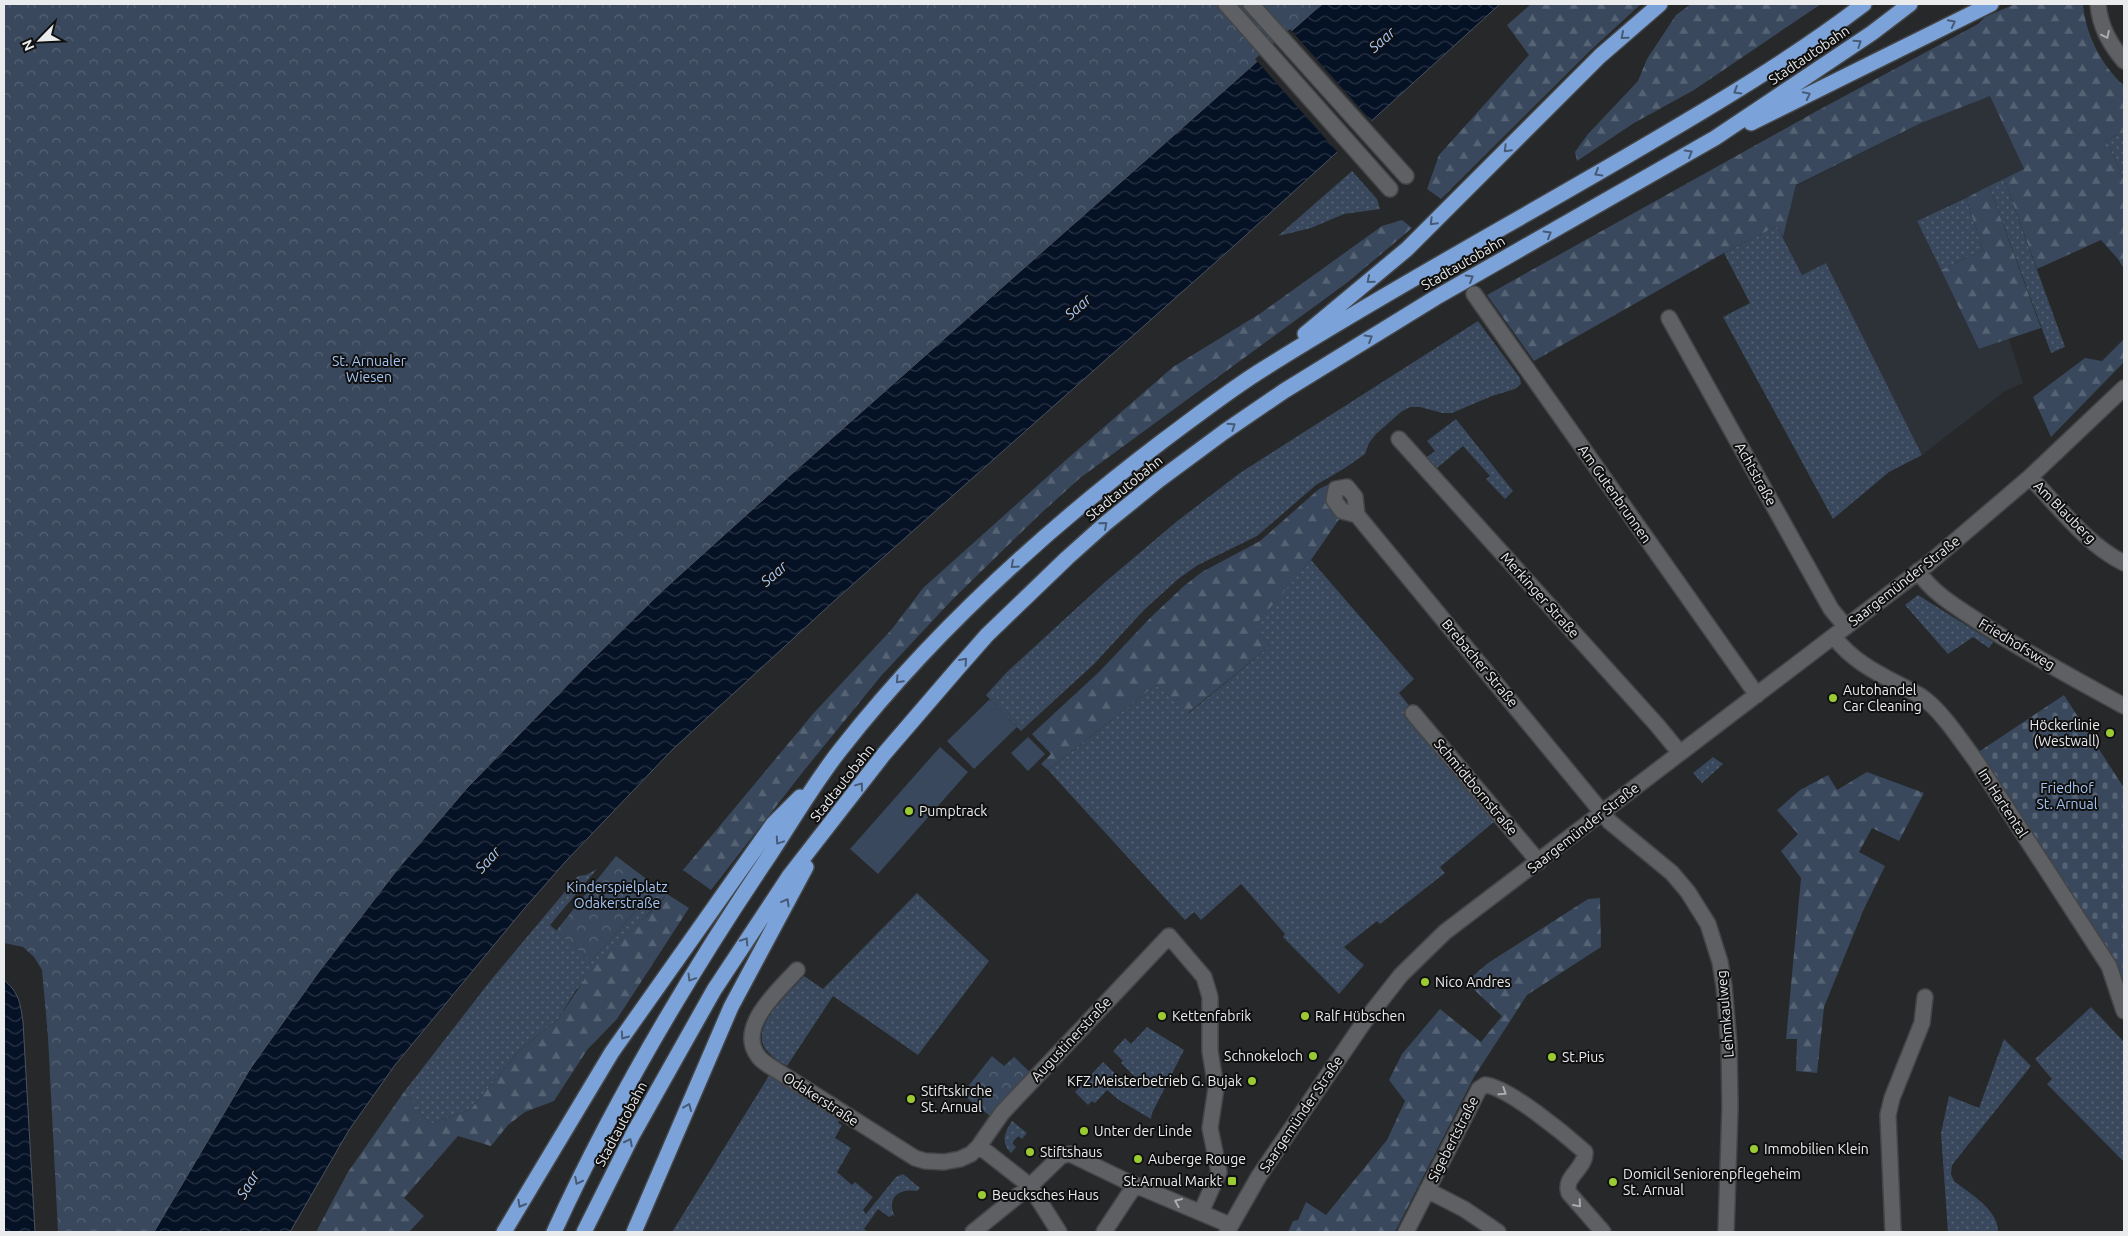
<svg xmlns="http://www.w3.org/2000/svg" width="2128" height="1236" font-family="Ubuntu,sans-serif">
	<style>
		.built { fill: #2d3239 }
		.grass { fill: url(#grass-dots) }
		.forest { fill: url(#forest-firs) }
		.cemetery { fill: url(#cemetery-stones) }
		.park { fill: url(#park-crowns) }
		.pitch { fill: #39485c }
		.water { fill: url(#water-waves); stroke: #4a5261 }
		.pier { fill: #26282a }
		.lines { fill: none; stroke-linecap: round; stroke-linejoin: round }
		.minor-casing { stroke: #444547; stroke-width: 18 }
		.highway-casing { stroke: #444547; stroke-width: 18 }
		.minor { stroke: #5e6063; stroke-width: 15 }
		.highway { stroke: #7ca3d9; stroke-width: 15 }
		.oneway { stroke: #465a75 }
		.oneway2 { stroke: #abacaf }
		.poi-dot { fill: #9bcb33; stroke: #101011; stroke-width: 2 }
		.labels { text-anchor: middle; stroke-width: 4; stroke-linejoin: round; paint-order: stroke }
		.street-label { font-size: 14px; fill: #eaebed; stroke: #101011 }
		.park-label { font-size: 14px; fill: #a5c5f3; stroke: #101011 }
		.poi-label { font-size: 14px; fill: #eaebed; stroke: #101011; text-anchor: start }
		.water-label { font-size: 15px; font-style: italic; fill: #a6c7f5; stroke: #101011 }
	</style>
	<defs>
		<pattern id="grass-dots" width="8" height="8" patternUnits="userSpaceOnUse" patternTransform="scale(1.25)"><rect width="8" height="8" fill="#39485c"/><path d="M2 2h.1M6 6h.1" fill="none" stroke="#566374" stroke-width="1.8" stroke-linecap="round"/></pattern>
		<pattern id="forest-firs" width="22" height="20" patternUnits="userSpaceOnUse" patternTransform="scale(1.25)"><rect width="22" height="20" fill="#39485c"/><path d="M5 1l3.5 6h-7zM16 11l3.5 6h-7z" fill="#566374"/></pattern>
		<pattern id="cemetery-stones" width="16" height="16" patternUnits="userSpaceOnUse" patternTransform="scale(1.25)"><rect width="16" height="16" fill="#39485c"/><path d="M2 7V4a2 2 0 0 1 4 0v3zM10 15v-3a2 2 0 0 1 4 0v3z" fill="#566374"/></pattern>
		<pattern id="park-crowns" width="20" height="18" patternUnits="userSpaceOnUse" patternTransform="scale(1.25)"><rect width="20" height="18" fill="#39485c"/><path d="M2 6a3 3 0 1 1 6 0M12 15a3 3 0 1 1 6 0" fill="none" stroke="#566374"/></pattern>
		<pattern id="water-waves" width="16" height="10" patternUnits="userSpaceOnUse" patternTransform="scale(1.25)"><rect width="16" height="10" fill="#051125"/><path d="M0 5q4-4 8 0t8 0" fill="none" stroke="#2a3445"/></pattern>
	</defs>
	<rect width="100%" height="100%" fill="#26282a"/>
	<path class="built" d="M1990 95 2024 170 1917 221 1979 349 2009 339 2023 383 2005 391 1922 455 1826 263 1802 275 1783 237 1796 186 1921 123Z"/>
	<path class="grass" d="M2124 132V179L2106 140Z
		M1352 171 1377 199 1380 209 1344 214 1311 228 1278 236Z
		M2004 179 2065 347 2051 353 1989 186Z
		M1966 198 1983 250 1941 270 1917 221Z
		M1777 226 1802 275 1826 263 1922 455 1889 472 1833 519 1723 317 1750 303 1724 253Z
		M1478 321 1520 378 1521 384 1515 389 1492 396 1452 413H1442L1420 407H1410L1401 412 1376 434 1369 443 1365 454 1345 468 1316 485 1257 536 1198 565 1178 579 1144 610 1094 664 1021 731 986 695 1007 672 1104 583 1176 522 1240 473Z
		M1456 419 1513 491 1505 499 1486 479 1490 476 1463 446 1437 468 1427 457 1435 451 1427 441Z
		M1311 560 1414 679 1399 693 1411 708 1404 715 1495 821 1440 867 1445 873 1380 924 1377 921 1344 947 1364 965 1339 994 1283 937 1285 934 1241 884 1201 920 1194 912 1185 920 1048 770 1156 685 1189 713 1270 646 1255 624Z
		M1918 595 1993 642 1989 648 1973 637 1948 654 1905 605Z
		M1713 757 1723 764 1702 783 1693 773Z
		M597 869 550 925 591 961 657 887 667 894 576 990 559 1018 518 1052 471 1109 430 1124 404 1092 491 980 578 876 586 875Z
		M917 893 989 961 918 1055 833 996 787 1066C781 1062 773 1058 768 1052 746 1029 789 993 804 976L823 989Z
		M2091 1007 2124 1042V1162L2047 1084 2052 1079 2035 1059Z
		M1147 1027 1184 1050 1152 1113 1151 1119 1119 1100 1107 1090 1095 1103 1092 1101 1088 1105 1075 1092 1103 1062 1129 1087 1137 1079 1121 1063 1123 1061 1113 1051 1125 1038 1131 1044Z
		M2004 1039 2031 1066 1952 1165 1951 1174 1954 1181C1969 1193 1999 1210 1998 1232H1948L1941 1133 1949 1096 1979 1108Z
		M770 1074 840 1119 838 1123 842 1125 835 1138 851 1148 837 1172 852 1185 855 1182 873 1197 863 1210 866 1214 896 1177 903 1174 920 1188 917 1191C898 1188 886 1198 895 1217L893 1215 889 1217 878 1209 864 1229 868 1232H672Z
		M1012 1121 1027 1133 1022 1139 1018 1136 1012 1143 1016 1147 1011 1153C1000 1142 1005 1132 1012 1121Z"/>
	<path class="forest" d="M1531 4H1641L1591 50 1441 199 1427 189 1439 155 1529 55 1507 25Z
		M1691 4H1821L1694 90 1634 123 1577 161 1575 152 1588 134 1638 81 1647 59 1676 15Z
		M2015 4H2083C2086 36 2101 64 2124 86V132L2106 140 2124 179V269L2118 259 2101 240 2037 269 2004 179 2024 169 1990 96 1921 123 1796 185 1783 237 1777 226 1724 253 1534 361 1487 295 1815 112 1978 24 1985 17Z
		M1989 186 2041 328 1979 349 1941 270 1983 250 1966 198Z
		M1402 220 1412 228 1348 282 1080 478 1038 516 951 601 881 676 802 773 711 890 683 870 812 715 892 629 923 588 1066 460 1173 367 1261 313 1382 226Z
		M2124 339V362L2051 437 2033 397 2085 358 2102 361Z
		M1329 484 1331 487 1328 501 1340 518 1311 560 1256 624 1270 646 1188 713 1156 685 1048 770 1041 764 1051 754 1032 734 1100 671 1151 617 1184 586 1202 572 1260 541 1319 489Z
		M1867 772 1924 793 1899 841 1872 828 1859 852 1885 866 1863 911 1824 1007 1817 1073 1796 1071 1797 1039H1786L1801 878 1781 851 1798 834 1777 810 1800 790 1828 775 1837 790Z
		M667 894 689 908 617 1019 587 1050 554 1101 525 1112 508 1125 491 1146 458 1136 404 1198 424 1216 409 1232H316L348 1172 404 1092 430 1124 471 1109 518 1052 559 1018 592 968 658 905Z
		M1600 898 1601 947 1527 995 1474 1077 1395 1232H1288L1293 1221 1298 1220 1306 1202 1326 1215 1387 1140 1405 1101 1389 1080 1402 1054 1440 1009 1481 1042 1502 1016 1466 982 1488 963 1588 899Z"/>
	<path class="cemetery" d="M2064 695 2124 788V996L1977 753Z"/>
	<path class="park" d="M4 4H1322L795 471 660 593 589 663 467 788 397 870 318 973 250 1070 154 1232H58L48 1037 42 970 34 957 23 947 4 943Z
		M616 856 657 887 591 961 556 931Z
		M992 1056 1004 1066 1014 1057 1031 1073 990 1116 962 1094Z"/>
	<path class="pitch" d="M990 699 1017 727 974 769 947 741Z
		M1028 737 1045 754 1028 771 1011 753Z
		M940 747 968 772 878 874 850 849Z"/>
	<path class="water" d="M1322 4H1500L1235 245 833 602 672 750 566 861 523 910 395 1065 349 1130 290 1232H154L250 1069 318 973 397 870 467 788 589 663 660 593 795 471Z
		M4 980C19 993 20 1002 23 1022L35 1232H4Z"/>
	<path class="pier" d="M1290 29 1373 123 1339 154 1255 59Z"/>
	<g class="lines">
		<g class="minor-casing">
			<path id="minor" d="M1226 4 1390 189
				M1251 4 1406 176
				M2098 4C2100 27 2110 44 2124 61
				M1474 294 1757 695
				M1669 318 1831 609 1846 627
				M1399 439 1657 725 1680 753
				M2030 477C2059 507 2086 544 2124 563
				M1357 515 1355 497 1347 487 1336 489 1334 500 1342 511 1357 515 1610 822 1672 873 1688 892 1708 924 1720 962 1724 986 1729 1044 1730 1107 1726 1232
				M1918 571C1933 594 1957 607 1979 622 2026 653 2075 679 2124 706
				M1834 637C1851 659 1873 671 1898 684 1906 688 1914 692 1922 697 1942 711 1961 741 1976 761L2109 966 2124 1011
				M1413 713 1539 862
				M797 970C779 990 736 1027 758 1056 762 1062 770 1066 776 1070L915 1158 925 1161 944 1162 960 1159 971 1154 979 1146 1002 1113 1169 936 1204 977 1210 997V1051L1216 1088 1210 1128 1219 1172 1201 1212
				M979 1146 1030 1186 1059 1232
				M1427 1190 1464 1209 1498 1232
				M973 1232 1030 1186 1061 1156 1070 1154 1128 1182 1230 1225
				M1104 1232 1135 1185
				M1227 1232 1259 1176 1364 1022 1401 975 1445 932 1927 565 2030 477 2124 388
				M1406 1232 1479 1089 1485 1085C1508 1087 1566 1135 1585 1152 1586 1169 1563 1176 1569 1193L1603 1232
				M1893 1232 1888 1115 1892 1098 1922 1023 1925 997"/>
		</g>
		<g class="highway-casing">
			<path id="highway" d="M1751 123 1991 4
				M1305 334 1407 249 1600 56 1660 4
				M504 1232 612 1052 773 824 800 797
				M554 1232C614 1101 688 976 769 856 793 820 814 783 841 749 932 633 1043 532 1160 443 1194 418 1229 390 1265 368 1387 291 1515 222 1639 149 1716 104 1793 58 1864 4
				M584 1232 633 1134 714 990 790 875 884 754 958 668 987 635 1067 558 1106 523 1159 480 1224 432 1284 391 1435 298 1715 138 1872 33 1910 4
				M634 1232 731 1007 806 867"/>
		</g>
		<use href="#minor" class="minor"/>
		<use href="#highway" class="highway"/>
	</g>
	<defs><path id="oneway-chevron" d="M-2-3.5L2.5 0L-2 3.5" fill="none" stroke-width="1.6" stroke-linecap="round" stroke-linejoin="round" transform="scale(1.25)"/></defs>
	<g class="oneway">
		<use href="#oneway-chevron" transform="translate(1952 23) rotate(-27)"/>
		<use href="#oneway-chevron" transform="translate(1624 36) rotate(139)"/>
		<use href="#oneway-chevron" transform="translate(1858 43) rotate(-34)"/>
		<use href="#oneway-chevron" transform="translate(1737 91) rotate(149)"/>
		<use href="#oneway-chevron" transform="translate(1807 95) rotate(-26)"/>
		<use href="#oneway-chevron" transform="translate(1507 149) rotate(135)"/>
		<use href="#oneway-chevron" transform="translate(1689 153) rotate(-30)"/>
		<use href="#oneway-chevron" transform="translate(1598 173) rotate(150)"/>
		<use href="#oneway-chevron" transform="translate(1433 222) rotate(135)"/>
		<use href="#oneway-chevron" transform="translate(1548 234) rotate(-30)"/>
		<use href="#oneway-chevron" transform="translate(1470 278) rotate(-30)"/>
		<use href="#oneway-chevron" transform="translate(1370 280) rotate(140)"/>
		<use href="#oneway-chevron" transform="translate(1369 338) rotate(-31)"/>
		<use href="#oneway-chevron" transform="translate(1232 426) rotate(-34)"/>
		<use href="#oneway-chevron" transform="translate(1104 525) rotate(-41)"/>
		<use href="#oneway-chevron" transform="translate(1014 565) rotate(138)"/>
		<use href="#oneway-chevron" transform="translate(964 661) rotate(-48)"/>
		<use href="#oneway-chevron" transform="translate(899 680) rotate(133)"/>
		<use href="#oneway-chevron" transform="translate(860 786) rotate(-53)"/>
		<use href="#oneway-chevron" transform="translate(779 841) rotate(124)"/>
		<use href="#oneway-chevron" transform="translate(786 902) rotate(-61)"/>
		<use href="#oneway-chevron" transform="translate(745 941) rotate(-57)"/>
		<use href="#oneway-chevron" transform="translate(691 978) rotate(121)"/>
		<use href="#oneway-chevron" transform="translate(624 1036) rotate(125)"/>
		<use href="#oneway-chevron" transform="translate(688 1107) rotate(-67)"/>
		<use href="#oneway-chevron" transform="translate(629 1142) rotate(-63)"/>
		<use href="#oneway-chevron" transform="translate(578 1181) rotate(117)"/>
		<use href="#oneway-chevron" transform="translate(521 1204) rotate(120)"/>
	</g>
	<g class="oneway2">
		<use href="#oneway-chevron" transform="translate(2106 35) rotate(64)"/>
		<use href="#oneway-chevron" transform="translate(1503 1092) rotate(33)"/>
		<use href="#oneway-chevron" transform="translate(1178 1202) rotate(-157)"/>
		<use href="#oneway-chevron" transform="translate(1578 1204) rotate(49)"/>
	</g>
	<g class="poi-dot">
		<circle cx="1833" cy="698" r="5"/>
		<circle cx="2110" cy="733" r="5"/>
		<circle cx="909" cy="811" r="5"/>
		<circle cx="1425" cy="982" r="5"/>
		<circle cx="1162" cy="1016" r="5"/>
		<circle cx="1305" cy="1016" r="5"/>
		<circle cx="1313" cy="1056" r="5"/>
		<circle cx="1552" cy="1057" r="5"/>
		<circle cx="1252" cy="1081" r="5"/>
		<circle cx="911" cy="1099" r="5"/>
		<circle cx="1084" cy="1131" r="5"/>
		<circle cx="1754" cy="1149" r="5"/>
		<circle cx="1030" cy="1152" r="5"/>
		<circle cx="1138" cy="1159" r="5"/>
		<rect x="1227" y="1176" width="10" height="10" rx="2.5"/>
		<circle cx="1613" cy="1182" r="5"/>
		<circle cx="982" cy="1195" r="5"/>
	</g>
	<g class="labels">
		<g class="street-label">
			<text transform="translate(1809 55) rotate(-34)" y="5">Stadtautobahn</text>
			<text transform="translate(1463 263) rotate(-30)" y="5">Stadtautobahn</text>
			<text transform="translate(1756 474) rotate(61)" y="5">Achtstraße</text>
			<text transform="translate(1124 488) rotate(-39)" y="5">Stadtautobahn</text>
			<text transform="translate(1615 494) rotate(55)" y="5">Am Gutenbrunnen</text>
			<text transform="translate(2065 512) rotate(45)" y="5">Am Blauberg</text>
			<text transform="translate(1904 581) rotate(-38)" y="5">Saargemünder Straße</text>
			<text transform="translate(1540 595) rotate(48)" y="5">Merkinger Straße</text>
			<text transform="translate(2017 644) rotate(31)" y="5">Friedhofsweg</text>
			<text transform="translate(1480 663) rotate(50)" y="5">Brebacher Straße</text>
			<text transform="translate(842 783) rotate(-52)" y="5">Stadtautobahn</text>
			<text transform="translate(1476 787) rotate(50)" y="5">Schmidtbornstraße</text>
			<text transform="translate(2003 803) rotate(57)" y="5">Im Hartental</text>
			<text transform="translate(1583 828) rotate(-38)" y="5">Saargemünder Straße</text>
			<text transform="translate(1725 1014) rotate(-95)" y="5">Lehmkaulweg</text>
			<text transform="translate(1071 1039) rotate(-47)" y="5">Augustinerstraße</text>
			<text transform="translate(821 1099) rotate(33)" y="5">Odakerstraße</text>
			<text transform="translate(1301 1114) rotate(-56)" y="5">Saargemünder Straße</text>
			<text transform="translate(621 1124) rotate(-62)" y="5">Stadtautobahn</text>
			<text transform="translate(1453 1139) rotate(-63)" y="5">Sigebertstraße</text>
		</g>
		<g class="park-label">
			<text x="369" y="366">St. Arnualer<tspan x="369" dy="16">Wiesen</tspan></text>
			<text x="2067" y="793">Friedhof<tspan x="2067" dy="16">St. Arnual</tspan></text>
			<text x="617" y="892">Kinderspielplatz<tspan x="617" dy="16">Odakerstraße</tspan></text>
		</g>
		<g class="poi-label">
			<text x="1843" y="695">Autohandel<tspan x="1843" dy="16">Car Cleaning</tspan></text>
			<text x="2100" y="730" text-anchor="end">Höckerlinie<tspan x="2100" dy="16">(Westwall)</tspan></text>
			<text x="919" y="816">Pumptrack</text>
			<text x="1435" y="987">Nico Andres</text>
			<text x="1172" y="1021">Kettenfabrik</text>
			<text x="1315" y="1021">Ralf Hübschen</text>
			<text x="1303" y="1061" text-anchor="end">Schnokeloch</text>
			<text x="1562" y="1062">St.Pius</text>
			<text x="1242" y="1086" text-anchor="end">KFZ Meisterbetrieb G. Bujak</text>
			<text x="921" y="1096">Stiftskirche<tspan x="921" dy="16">St. Arnual</tspan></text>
			<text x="1094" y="1136">Unter der Linde</text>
			<text x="1764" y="1154">Immobilien Klein</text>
			<text x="1040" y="1157">Stiftshaus</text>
			<text x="1148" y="1164">Auberge Rouge</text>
			<text x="1623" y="1179">Domicil Seniorenpflegeheim<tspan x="1623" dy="16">St. Arnual</tspan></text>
			<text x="1222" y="1186" text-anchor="end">St.Arnual Markt</text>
			<text x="992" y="1200">Beucksches Haus</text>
		</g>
		<g class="water-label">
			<text transform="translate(1382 40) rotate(-41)" y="5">Saar</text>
			<text transform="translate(1078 307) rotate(-41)" y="5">Saar</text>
			<text transform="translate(774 574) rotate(-41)" y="5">Saar</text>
			<text transform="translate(488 860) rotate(-48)" y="5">Saar</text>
			<text transform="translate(248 1185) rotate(-59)" y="5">Saar</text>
		</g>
	</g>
	<rect width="2128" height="1236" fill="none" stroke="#eaebed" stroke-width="10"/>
	<g transform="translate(40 40) rotate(246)" stroke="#101011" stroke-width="4" paint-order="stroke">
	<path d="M0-4L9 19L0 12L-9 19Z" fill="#eaebed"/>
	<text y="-8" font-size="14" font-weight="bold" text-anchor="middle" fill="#eaebed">N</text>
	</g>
</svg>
